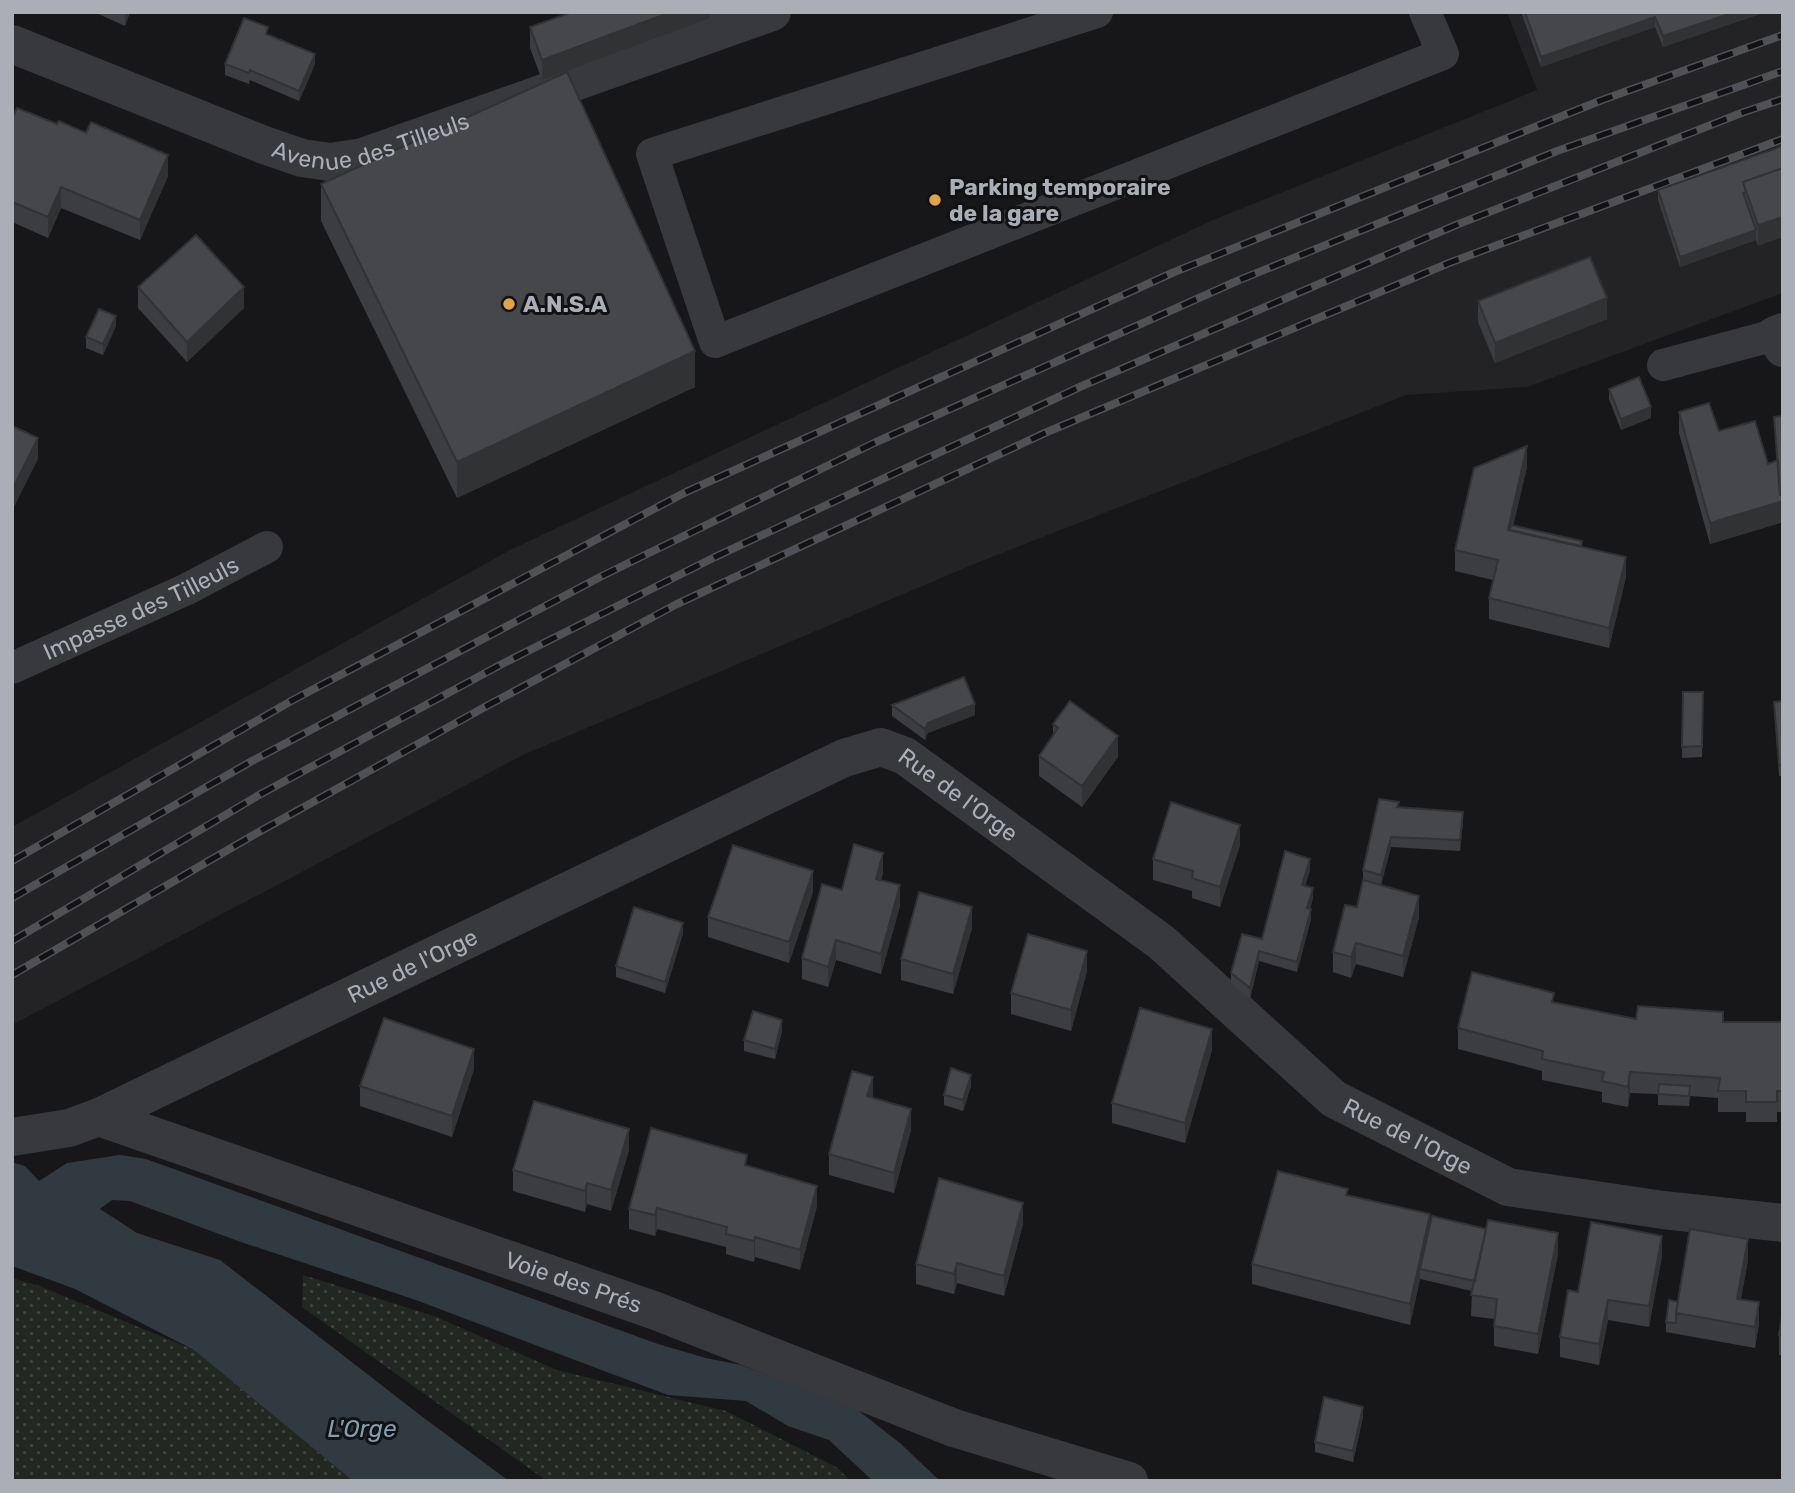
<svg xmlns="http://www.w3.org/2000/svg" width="1795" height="1493" font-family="Rubik,sans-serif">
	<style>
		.built { fill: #232325 }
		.grass { fill: url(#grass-dots) }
		.water { fill: #313a40 }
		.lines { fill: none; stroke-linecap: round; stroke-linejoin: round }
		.lane { stroke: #38393d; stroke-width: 32 }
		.street { stroke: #38393d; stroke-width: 38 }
		.rail-casing { stroke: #4f5156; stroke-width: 8 }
		.rail { stroke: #121214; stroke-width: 5; stroke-dasharray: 16; stroke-linecap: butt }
		.wall { fill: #3c3d40 }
		.shaded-wall { fill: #313234 }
		.building { fill: #46474b; stroke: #313234; stroke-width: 2 }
		.poi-dot { fill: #e2a246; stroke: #121214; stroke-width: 2.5 }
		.labels { text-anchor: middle; stroke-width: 6; stroke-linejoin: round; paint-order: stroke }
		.street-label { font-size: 23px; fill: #aaafb7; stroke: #121214 }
		.poi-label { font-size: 23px; font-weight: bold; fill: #aaafb7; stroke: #121214; text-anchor: start }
		.water-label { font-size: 24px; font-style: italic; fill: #849eaf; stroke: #121214 }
	</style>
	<defs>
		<pattern id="grass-dots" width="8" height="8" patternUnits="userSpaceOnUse" patternTransform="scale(1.75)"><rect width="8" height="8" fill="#212822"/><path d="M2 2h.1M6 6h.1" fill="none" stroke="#3f4540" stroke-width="1.8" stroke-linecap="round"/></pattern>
	</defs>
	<rect width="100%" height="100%" fill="#171719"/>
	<path class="built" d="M1507 12H1783V293L1527 387 1406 395 979 562 523 755 12 1025V827L510 550 1213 220 1537 90Z"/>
	<path class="grass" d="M303 1275 434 1316 557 1370 726 1411 836 1467 851 1481H547L302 1307Z
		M12 1278 37 1285 194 1350 353 1481H12Z"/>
	<path class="water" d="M120 1155 146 1159 658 1344 706 1358 741 1365 854 1407 901 1444 940 1481H873L829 1440 788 1426 746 1401 668 1395 413 1299 238 1241 130 1201 112 1200 100 1209 137 1233 220 1260 420 1415 509 1481H353L194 1350 75 1289 12 1266V1162L25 1166 39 1181 67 1163Z"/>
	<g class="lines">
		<g class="lane">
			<path d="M1097 12 652 154 715 342 1443 54 1425 12"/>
			<path d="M1663 365 1775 335"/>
			<path id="s1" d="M12 668 187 589 267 547"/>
		</g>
		<g class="street">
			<path id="s2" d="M12 44 264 145 302 158 330 162 363 157 772 12"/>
			<path d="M1783 332 1775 335 1783 348"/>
			<path id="s3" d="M99 1117 844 758 881 747 905 756 1161 942 1334 1099 1508 1187 1663 1210 1783 1223"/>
			<path id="s4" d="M12 1137 69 1128 99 1117 656 1311 954 1428 1129 1481"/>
		</g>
		<g class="rail-casing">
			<path id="rail" d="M12 861 293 700 686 492 1172 273 1602 100 1783 35
				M12 898 252 761 602 576 874 443 1237 281 1557 151 1783 71
				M12 941 259 795 502 664 715 557 1082 386 1456 225 1744 112 1783 99
				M12 975 257 833 483 708 677 604 1047 432 1449 263 1783 139"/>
		</g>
		<use href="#rail" class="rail"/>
	</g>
	<path class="wall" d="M94 12H130L125 26Z
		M710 12V18L542 80 530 48V27Z
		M1521 12H1766L1663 47 1655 27 1541 67Z
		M268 35 315 64 299 101 250 80 249 84 225 75V64Z
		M12 118 168 176 140 240 61 208 48 238 12 222Z
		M1783 146 1758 246 1756 240 1680 267 1658 200V190Z
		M321 184 695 387 457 498 321 221Z
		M138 287 244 308 187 362 138 308Z
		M1478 301 1607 319 1495 363 1478 322Z
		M116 326 103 355 86 348V337Z
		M1609 389 1651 418 1621 430 1609 399Z
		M1679 412 1719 431 1768 464 1777 461 1774 417 1783 416V522L1710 544 1679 433Z
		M1527 467 1513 525 1582 547 1626 577 1609 648 1489 619V598L1493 580 1455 571V550Z
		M1683 692H1703L1702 757 1682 758Z
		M1783 701V776H1779L1774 702Z
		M892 705 975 715 928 733 925 740 892 716Z
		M1053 724 1118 757 1082 807 1039 776V756L1053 735Z
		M1399 807 1463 822 1460 851 1391 847 1381 885 1419 917 1403 977 1356 964 1351 978 1333 972V952L1357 907 1363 880V870Z
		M1240 845 1220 907 1192 898V891L1153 880V859Z
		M1310 870 1305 886 1313 898 1310 909 1311 919 1297 972 1259 961 1250 999 1231 983V973L1262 939Z
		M883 873 881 880 900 906 881 974 836 960 828 987 802 979V958L842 890Z
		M813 892 789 963 708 937V917Z
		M972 928 953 994 901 980V959Z
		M683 933 665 993 616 977V966Z
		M1087 971 1071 1031 1011 1014V993Z
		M1554 1002 1636 1019 1723 1022H1783V1112H1777V1122H1746V1112H1718V1098L1690 1096 1689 1106 1658 1105V1094L1630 1093 1628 1107 1602 1102V1092L1542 1080V1071L1458 1049V1028Z
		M782 1031 775 1059 744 1051V1040Z
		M1212 1050 1185 1143 1112 1123V1103Z
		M474 1069 452 1137 360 1106V1086Z
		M971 1086 963 1111 944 1105V1095Z
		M872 1098 911 1130 894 1193 829 1175V1154Z
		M629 1150 611 1211 587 1204 585 1212 513 1191V1170Z
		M747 1166 817 1206 800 1270 755 1257 754 1262 726 1254V1247L657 1229 655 1236 629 1229V1209Z
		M1348 1195 1430 1222 1558 1254 1538 1354 1494 1346V1319L1471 1316 1472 1291 1420 1279 1410 1325 1252 1284V1264Z
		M1023 1224 1004 1296 957 1283 954 1294 916 1284V1264Z
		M1662 1256 1649 1327 1608 1320 1599 1365 1560 1357V1337L1578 1292Z
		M1748 1260 1741 1299 1759 1323 1755 1348 1666 1332V1322L1678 1302Z
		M1783 1311V1356L1779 1355V1335Z
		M1363 1417 1353 1462 1315 1452V1442Z"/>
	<path class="shaded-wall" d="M126 12H130L125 26V15Z
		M671 12H710V18L542 80V60Z
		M1735 12H1766L1663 47V36Z
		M1655 17V27L1541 67V57Z
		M315 54V64L299 101V91Z
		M168 155V176L140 240V220Z
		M61 187V208L48 238V217Z
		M1783 217V237L1758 246V225Z
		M1756 230V240L1680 267V257Z
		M244 287V308L187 362V342Z
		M1607 298V319L1495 363V343Z
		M116 316V326L103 355V344Z
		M695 351V387L457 498V462Z
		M1651 407V418L1621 430V419Z
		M38 438V459L12 511V490Z
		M1527 446V467L1510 540 1508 530Z
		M1783 501V522L1710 544V523Z
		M1626 557V577L1609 648V628Z
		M975 704V715L928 733 925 740V729L928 723Z
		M1118 736V757L1082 807V786Z
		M1463 812V822L1460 851V840Z
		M1240 825V845L1220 907V887Z
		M1391 837V847L1381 885V875Z
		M883 853V873L876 899V879Z
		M1310 859V870L1302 895V885Z
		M813 871V892L789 963V942Z
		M900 885V906L881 974V954Z
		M1313 888V898L1307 919V908Z
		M1419 896V917L1403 977V956Z
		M972 907V928L953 994V974Z
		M1311 909V919L1297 972V962Z
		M683 923V933L665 993V982Z
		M836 940V960L828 987V967Z
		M1356 943V964L1351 978V957Z
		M1087 951V971L1071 1031V1010Z
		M1259 951V961L1250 999V988Z
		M782 1020V1031L775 1059V1049Z
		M1212 1029V1050L1185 1143V1123Z
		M474 1049V1069L452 1137V1116Z
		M1630 1072V1093L1628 1107V1087Z
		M971 1075V1086L963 1111V1100Z
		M873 1077V1097L867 1117V1096Z
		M911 1109V1130L894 1193V1173Z
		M629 1129V1150L611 1211V1190Z
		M587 1183V1204L585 1212V1191Z
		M817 1186V1206L800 1270V1250Z
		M1023 1203V1224L1004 1296V1276Z
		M657 1208V1229L655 1236V1215Z
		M1430 1214V1234L1420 1269V1279L1410 1325V1304Z
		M1558 1233V1254L1538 1354V1334Z
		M1662 1236V1256L1649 1327V1306Z
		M755 1237V1257L754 1262V1241Z
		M1748 1239V1260L1737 1319V1299Z
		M957 1263V1283L954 1294V1274Z
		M1608 1300V1320L1599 1365V1344Z
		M1759 1302V1323L1755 1348V1327Z
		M1363 1407V1417L1353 1462V1451Z"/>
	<path class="building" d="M572 12H671L542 60 530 27Z
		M1525 12H1735L1663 36 1655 17 1541 57Z
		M244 18 268 27 266 34 315 54 299 91 250 70 249 73 225 64Z
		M567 72 695 351 457 462 321 184Z
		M17 108 57 124 59 121 86 133 91 122 168 155 140 220 61 187 48 217 12 202V118Z
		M1783 146V168L1743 182 1746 192 1743 193 1756 230 1680 257 1658 190Z
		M1783 168V217L1758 225 1743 182Z
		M196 235 244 287 187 342 138 287Z
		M1590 257 1607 298 1495 343 1478 301Z
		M99 309 116 316 103 344 86 337Z
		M1639 377 1651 407 1621 419 1609 389Z
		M1709 403 1719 431 1755 421 1768 464 1778 460 1780 495H1783V501L1710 523 1679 412Z
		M1783 416V495H1780L1774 417Z
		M12 426 38 438 12 490Z
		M1527 446 1508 530 1626 557 1609 628 1489 598 1498 560 1455 550 1474 468Z
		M1511 525 1582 541 1581 546 1510 530Z
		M964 677 975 704 928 723 925 729 892 705Z
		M1683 692H1703L1702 746 1682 747Z
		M1070 701 1118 736 1082 786 1039 756 1058 728 1053 724Z
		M1783 701V765H1779L1774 702Z
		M1379 799 1399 802 1397 807 1463 812 1460 840 1391 837 1381 875 1363 870Z
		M1171 802 1240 825 1220 887 1192 878 1193 871 1153 859Z
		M854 844 883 853 876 879 900 885 881 954 836 940 828 967 802 958 822 884 842 890Z
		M733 845 813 871 789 942 708 917Z
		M1285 851 1310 859 1302 885 1313 888 1307 908 1311 909 1297 962 1259 951 1250 988 1231 973 1242 934 1262 939Z
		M1363 880 1419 896 1403 956 1356 943 1351 957 1333 952 1345 905 1357 907Z
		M919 892 972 907 953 974 901 959Z
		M634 907 683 923 665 982 616 966Z
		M1028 934 1087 951 1071 1010 1011 993Z
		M1472 972 1554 993 1552 1002 1636 1019 1638 1006 1723 1012V1022H1783V1091H1777V1102H1746V1091H1718L1720 1078 1630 1072 1628 1087 1602 1081 1604 1072 1542 1059 1543 1051 1458 1028Z
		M1140 1008 1212 1029 1185 1123 1112 1103Z
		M753 1011 782 1020 775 1049 744 1040Z
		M384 1018 474 1049 452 1116 360 1086Z
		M951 1068 971 1075 963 1100 944 1095Z
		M852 1071 873 1077 867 1096 911 1109 894 1173 829 1154Z
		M1659 1084 1690 1086 1689 1096 1658 1094Z
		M534 1101 629 1129 611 1190 587 1183 585 1191 513 1170Z
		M651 1128 747 1155 745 1165 817 1186 800 1250 755 1237 754 1241 726 1234 727 1227 657 1208 655 1215 629 1209Z
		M1278 1171 1348 1189 1346 1195 1430 1214 1410 1304 1252 1264Z
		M939 1178 1023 1203 1004 1276 957 1263 954 1274 916 1264Z
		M1432 1216 1486 1229 1475 1281 1420 1269Z
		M1488 1220 1558 1233 1538 1334 1494 1326 1497 1299 1471 1295Z
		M1591 1222 1662 1236 1649 1306 1608 1300 1599 1344 1560 1337 1568 1290 1578 1292Z
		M1690 1229 1748 1239 1737 1299 1759 1302 1755 1327 1676 1313Z
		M1669 1300 1678 1302 1676 1313V1323L1666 1322Z
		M1783 1311V1335H1779Z
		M1324 1397 1363 1407 1353 1451 1315 1442Z"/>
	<g class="poi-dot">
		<circle cx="935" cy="200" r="7"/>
		<circle cx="509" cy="304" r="7"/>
	</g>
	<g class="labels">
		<g class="street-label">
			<text dy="8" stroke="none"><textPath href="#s2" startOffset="383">Avenue des Tilleuls</textPath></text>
			<text dy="8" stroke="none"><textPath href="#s1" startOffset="142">Impasse des Tilleuls</textPath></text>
			<text dy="8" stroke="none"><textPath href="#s3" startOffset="957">Rue de l'Orge</textPath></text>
			<text dy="8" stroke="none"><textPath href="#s3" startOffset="348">Rue de l'Orge</textPath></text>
			<text dy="8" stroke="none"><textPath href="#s3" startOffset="1524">Rue de l'Orge</textPath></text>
			<text dy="8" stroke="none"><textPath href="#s4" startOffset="592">Voie des Prés</textPath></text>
		</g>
		<g class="poi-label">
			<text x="949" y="195">Parking temporaire<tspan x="949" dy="26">de la gare</tspan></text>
			<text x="523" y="312">A.N.S.A</text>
		</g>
		<g class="water-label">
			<text x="362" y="1437">L'Orge</text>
		</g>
	</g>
	<rect width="1795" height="1493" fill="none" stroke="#aaafb7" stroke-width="28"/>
</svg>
